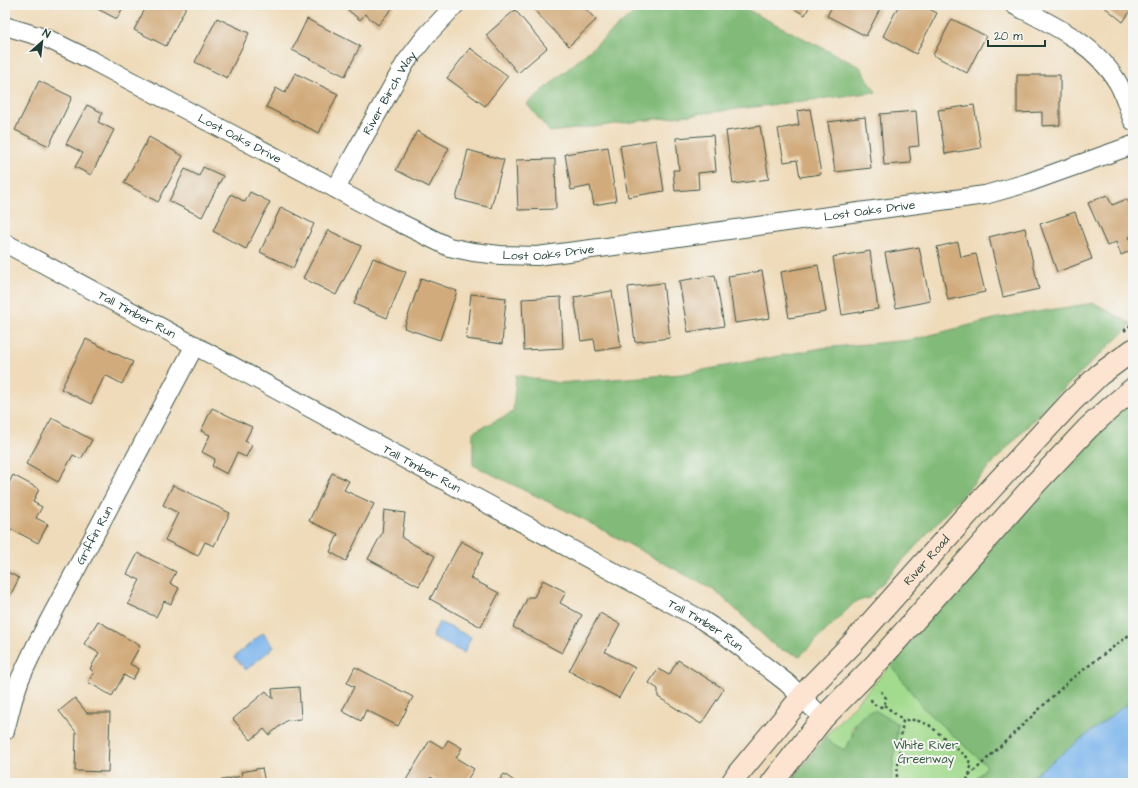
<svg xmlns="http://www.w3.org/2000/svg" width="1138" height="788" font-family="'Architects Daughter',sans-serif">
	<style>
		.green { fill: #a3db8e; stroke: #618c61 }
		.forest { fill: #82bb79; stroke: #507c56 }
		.water { fill: #7db6ed; stroke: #4e7a90 }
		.building { fill: #d1ab7c }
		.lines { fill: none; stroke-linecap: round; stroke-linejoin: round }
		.street-casing { stroke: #3e5548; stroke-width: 20 }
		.secondary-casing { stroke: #3e5548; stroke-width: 24 }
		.path { stroke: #3e5548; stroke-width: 2.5; stroke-dasharray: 3 3; stroke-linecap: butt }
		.street { stroke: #fff; stroke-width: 18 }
		.secondary { stroke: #fde4d0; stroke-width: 22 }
		.labels { text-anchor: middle; stroke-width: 4; stroke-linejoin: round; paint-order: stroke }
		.street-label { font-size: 12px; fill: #1f3d34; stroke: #f6f6f2 }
		.park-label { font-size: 12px; fill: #395d46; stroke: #f6f6f2 }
	</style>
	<rect width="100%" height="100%" fill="#f6f6f2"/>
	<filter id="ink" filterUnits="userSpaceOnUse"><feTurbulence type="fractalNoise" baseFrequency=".025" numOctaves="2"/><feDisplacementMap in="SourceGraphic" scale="8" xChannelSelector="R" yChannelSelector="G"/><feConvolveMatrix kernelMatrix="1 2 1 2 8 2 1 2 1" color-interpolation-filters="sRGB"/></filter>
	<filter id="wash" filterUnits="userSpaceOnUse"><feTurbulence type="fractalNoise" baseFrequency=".012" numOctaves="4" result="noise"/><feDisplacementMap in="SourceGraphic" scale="16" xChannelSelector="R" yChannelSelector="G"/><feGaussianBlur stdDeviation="0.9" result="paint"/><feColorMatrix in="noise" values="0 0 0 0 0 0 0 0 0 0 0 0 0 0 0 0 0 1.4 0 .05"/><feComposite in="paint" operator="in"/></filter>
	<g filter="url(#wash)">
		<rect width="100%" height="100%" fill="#efdbba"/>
		<path class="green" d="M891 665 924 709 987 766 973 783H891L898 724 856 723 852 729V737L844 750 830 742 825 737Z"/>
		<path class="forest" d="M643 5H738L860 67 876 92 550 132 527 104Z
			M1094 303 1132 324 1054 398 940 519 869 598 855 602 800 656 777 648 717 592 577 516 473 465V432L513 412 516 375 559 383 682 374 822 348 911 340 998 318Z
			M1115 404 1133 405V700L1024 783H973L987 766 924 709 891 665 1036 483Z
			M875 710 898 724 891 783H790L825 737 830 742 844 750 852 737 856 723 866 712Z"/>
		<path class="water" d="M439 622 471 637 464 653 432 637Z
			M263 633 274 647 246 670 234 657Z
			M1133 700V783H1024L1119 710Z"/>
		<g id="blocks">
			<path class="building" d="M90 5H124L117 19Z
				M147 5H187L166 46 134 30Z
				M342 5H395L378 25 365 14 360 20Z
				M529 5H582L596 20 569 46Z
				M796 5H810L805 15 794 9Z
				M833 5H882L866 36 827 16Z
				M899 5H921L937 13 916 54 883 36Z
				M1102 5H1133V12L1131 10 1123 22Z
				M515 10 547 48 518 73 486 35Z
				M217 18 249 33 227 78 195 62Z
				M307 19 360 46 345 76 292 50Z
				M952 19 986 36 967 73 933 55Z
				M470 48 508 76 485 106 447 78Z
				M5 68 10 69 6 92H5Z
				M295 73 338 94 319 133 266 107 276 88 285 93Z
				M1017 75H1060V125L1042 126V112L1017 113Z
				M39 81 72 97 49 146 15 130Z
				M87 105 103 113 98 122 114 130 91 175 75 167 83 153 66 144Z
				M974 105 981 148 945 154 938 110Z
				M810 109 821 174 800 177 797 160 784 162 778 129 799 125 797 111Z
				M916 111 919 146 909 147 911 163 884 165 880 114Z
				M865 117 871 168 835 172 828 122Z
				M760 126 769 179 733 184 726 131Z
				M417 131 449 148 429 187 396 170Z
				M713 135 716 171 698 173 699 189 675 191 673 170H679L676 138Z
				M149 137 183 156 158 202 124 183Z
				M656 140 664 191 628 197 620 146Z
				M608 147 616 201 594 205 590 186 571 190 565 154Z
				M468 150 504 160 491 208 456 199Z
				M555 159 556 209 518 210 516 160Z
				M203 167 223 176 202 217 169 201 185 169 199 176Z
				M250 192 270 202 246 249 213 231 231 194 245 202Z
				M1107 195 1112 205 1127 199 1133 212V235L1129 237 1133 246V250L1121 255 1116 242 1107 246 1088 203Z
				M281 207 314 224 293 268 260 252Z
				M1075 212 1092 259 1057 272 1040 224Z
				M1025 228 1039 289 1003 297 989 237Z
				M328 230 361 246 336 295 303 278Z
				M958 242 961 257 976 254 985 292 948 300 937 247Z
				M919 247 930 301 896 308 885 253Z
				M870 251 878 309 842 315 833 257Z
				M373 258 406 272 387 318 354 304Z
				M818 265 826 312 789 318 781 272Z
				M762 271 770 318 735 323 728 276Z
				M715 275 724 326 688 332 679 281Z
				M421 278 457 291 440 340 404 328Z
				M663 283 670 338 635 342 628 287Z
				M612 291 621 347 596 351 594 339 581 341 574 297Z
				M471 294 506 298 502 344 466 339Z
				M561 297 563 348 524 350 522 299Z
				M86 339 133 362 122 384 105 375 91 404 61 389Z
				M212 408 252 427 245 441 252 445 246 457 237 453 227 474 212 466 215 459 202 452 210 435 201 431Z
				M52 418 92 440 81 459 73 455 58 482 26 464Z
				M332 473 349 481 344 490 374 504 346 561 330 552 338 534 309 521Z
				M13 475 39 489 33 502 42 507 36 518 48 524 38 543 5 526V491Z
				M173 485 230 513 214 546 205 542 198 556 165 540 178 513 163 505Z
				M384 510 405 513 402 538 435 556 419 586 368 559 382 533Z
				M461 541 483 553 470 578 499 593 481 627 430 599Z
				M138 553 176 572 170 583 179 588 171 604 164 601 156 617 128 604 140 580 127 574Z
				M5 571 19 578 9 598 5 596Z
				M543 580 566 592 560 603 582 615 562 653 513 627 528 597H534Z
				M600 613 620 624 605 652 635 668 619 698 569 671Z
				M98 621 140 646 130 664 139 669 132 680 124 675 112 696 88 682 94 672 90 669 99 653 84 644Z
				M678 660 724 689 701 724 658 697V689L649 683 658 669 669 675Z
				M355 667 413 697 398 726 366 710 361 721 342 711 354 687 347 683Z
				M299 687 301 719 287 720 269 735 264 729 251 740 233 719 266 691 273 699 272 689Z
				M75 698 87 713H110L108 772 75 771 76 732 59 711Z
				M430 740 443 748 448 740 462 748 456 758 474 769 465 783H441L431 777 427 783H412L406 780Z
				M262 768 265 783H208L242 776 241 772Z
				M504 774 517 783H497Z"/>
		</g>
	</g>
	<g filter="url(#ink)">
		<use href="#blocks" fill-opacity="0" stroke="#3e5548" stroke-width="1"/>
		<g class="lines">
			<g class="street-casing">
				<g id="street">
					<path d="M1014 5C1053 25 1096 44 1118 83 1125 95 1128 109 1133 121"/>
					<path id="s1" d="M5 26 48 39 93 61 336 189 384 215 449 247 473 252 500 255 537 256 607 247 829 216 985 195 1027 183 1133 145"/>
					<path id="s2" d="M336 189 351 160 406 62 426 36 455 5"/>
					<path id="s3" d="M5 243 702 620 725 635 787 683 823 718"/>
					<path id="s4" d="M5 731 13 700 20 679 35 647 195 345"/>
				</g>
			</g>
			<g class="secondary-casing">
				<g id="secondary">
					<path id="s5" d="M732 783 737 775 811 686 852 644 965 517 1072 401 1099 375 1133 350"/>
					<path d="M772 783 823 718 875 665 1036 483 1088 428 1115 404 1133 389"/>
				</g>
			</g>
			<path class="path" d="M1124 331 1133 323
				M871 699C872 705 876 705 881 707 885 704 886 702 886 698L880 690
				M884 705 903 720
				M969 776 1070 680 1133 632
				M896 783 903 720H916L929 725 968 758 971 766 969 776 965 783"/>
			<use href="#street" class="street"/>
			<use href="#secondary" class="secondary"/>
		</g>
	</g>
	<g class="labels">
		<g class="street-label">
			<text dy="4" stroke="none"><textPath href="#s2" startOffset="110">River Birch Way</textPath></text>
			<text dy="4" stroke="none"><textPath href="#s1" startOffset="261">Lost Oaks Drive</textPath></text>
			<text dy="4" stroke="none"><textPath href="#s1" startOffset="921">Lost Oaks Drive</textPath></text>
			<text dy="4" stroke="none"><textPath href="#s1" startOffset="597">Lost Oaks Drive</textPath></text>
			<text dy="4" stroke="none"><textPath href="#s3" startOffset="150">Tall Timber Run</textPath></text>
			<text dy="4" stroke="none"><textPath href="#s3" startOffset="474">Tall Timber Run</textPath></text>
			<text dy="4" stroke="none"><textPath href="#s4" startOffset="216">Griffin Run</textPath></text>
			<text dy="4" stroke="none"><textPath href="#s5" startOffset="296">River Road</textPath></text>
			<text dy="4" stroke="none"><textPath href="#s3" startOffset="798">Tall Timber Run</textPath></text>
		</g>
		<g class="park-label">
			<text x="926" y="749">White River<tspan x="926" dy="14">Greenway</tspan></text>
		</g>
	</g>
	<rect width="1138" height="788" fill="none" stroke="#f6f6f2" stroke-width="20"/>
	<g transform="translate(42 42) rotate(28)" stroke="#f6f6f2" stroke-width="3" paint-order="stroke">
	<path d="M0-3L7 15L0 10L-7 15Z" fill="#1f3d34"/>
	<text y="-6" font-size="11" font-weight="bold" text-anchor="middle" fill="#1f3d34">N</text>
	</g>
	<path d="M988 40v6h57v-6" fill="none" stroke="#1f3d34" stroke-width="2"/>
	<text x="994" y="40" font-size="12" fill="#1f3d34" stroke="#f6f6f2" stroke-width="3" paint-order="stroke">20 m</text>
</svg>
